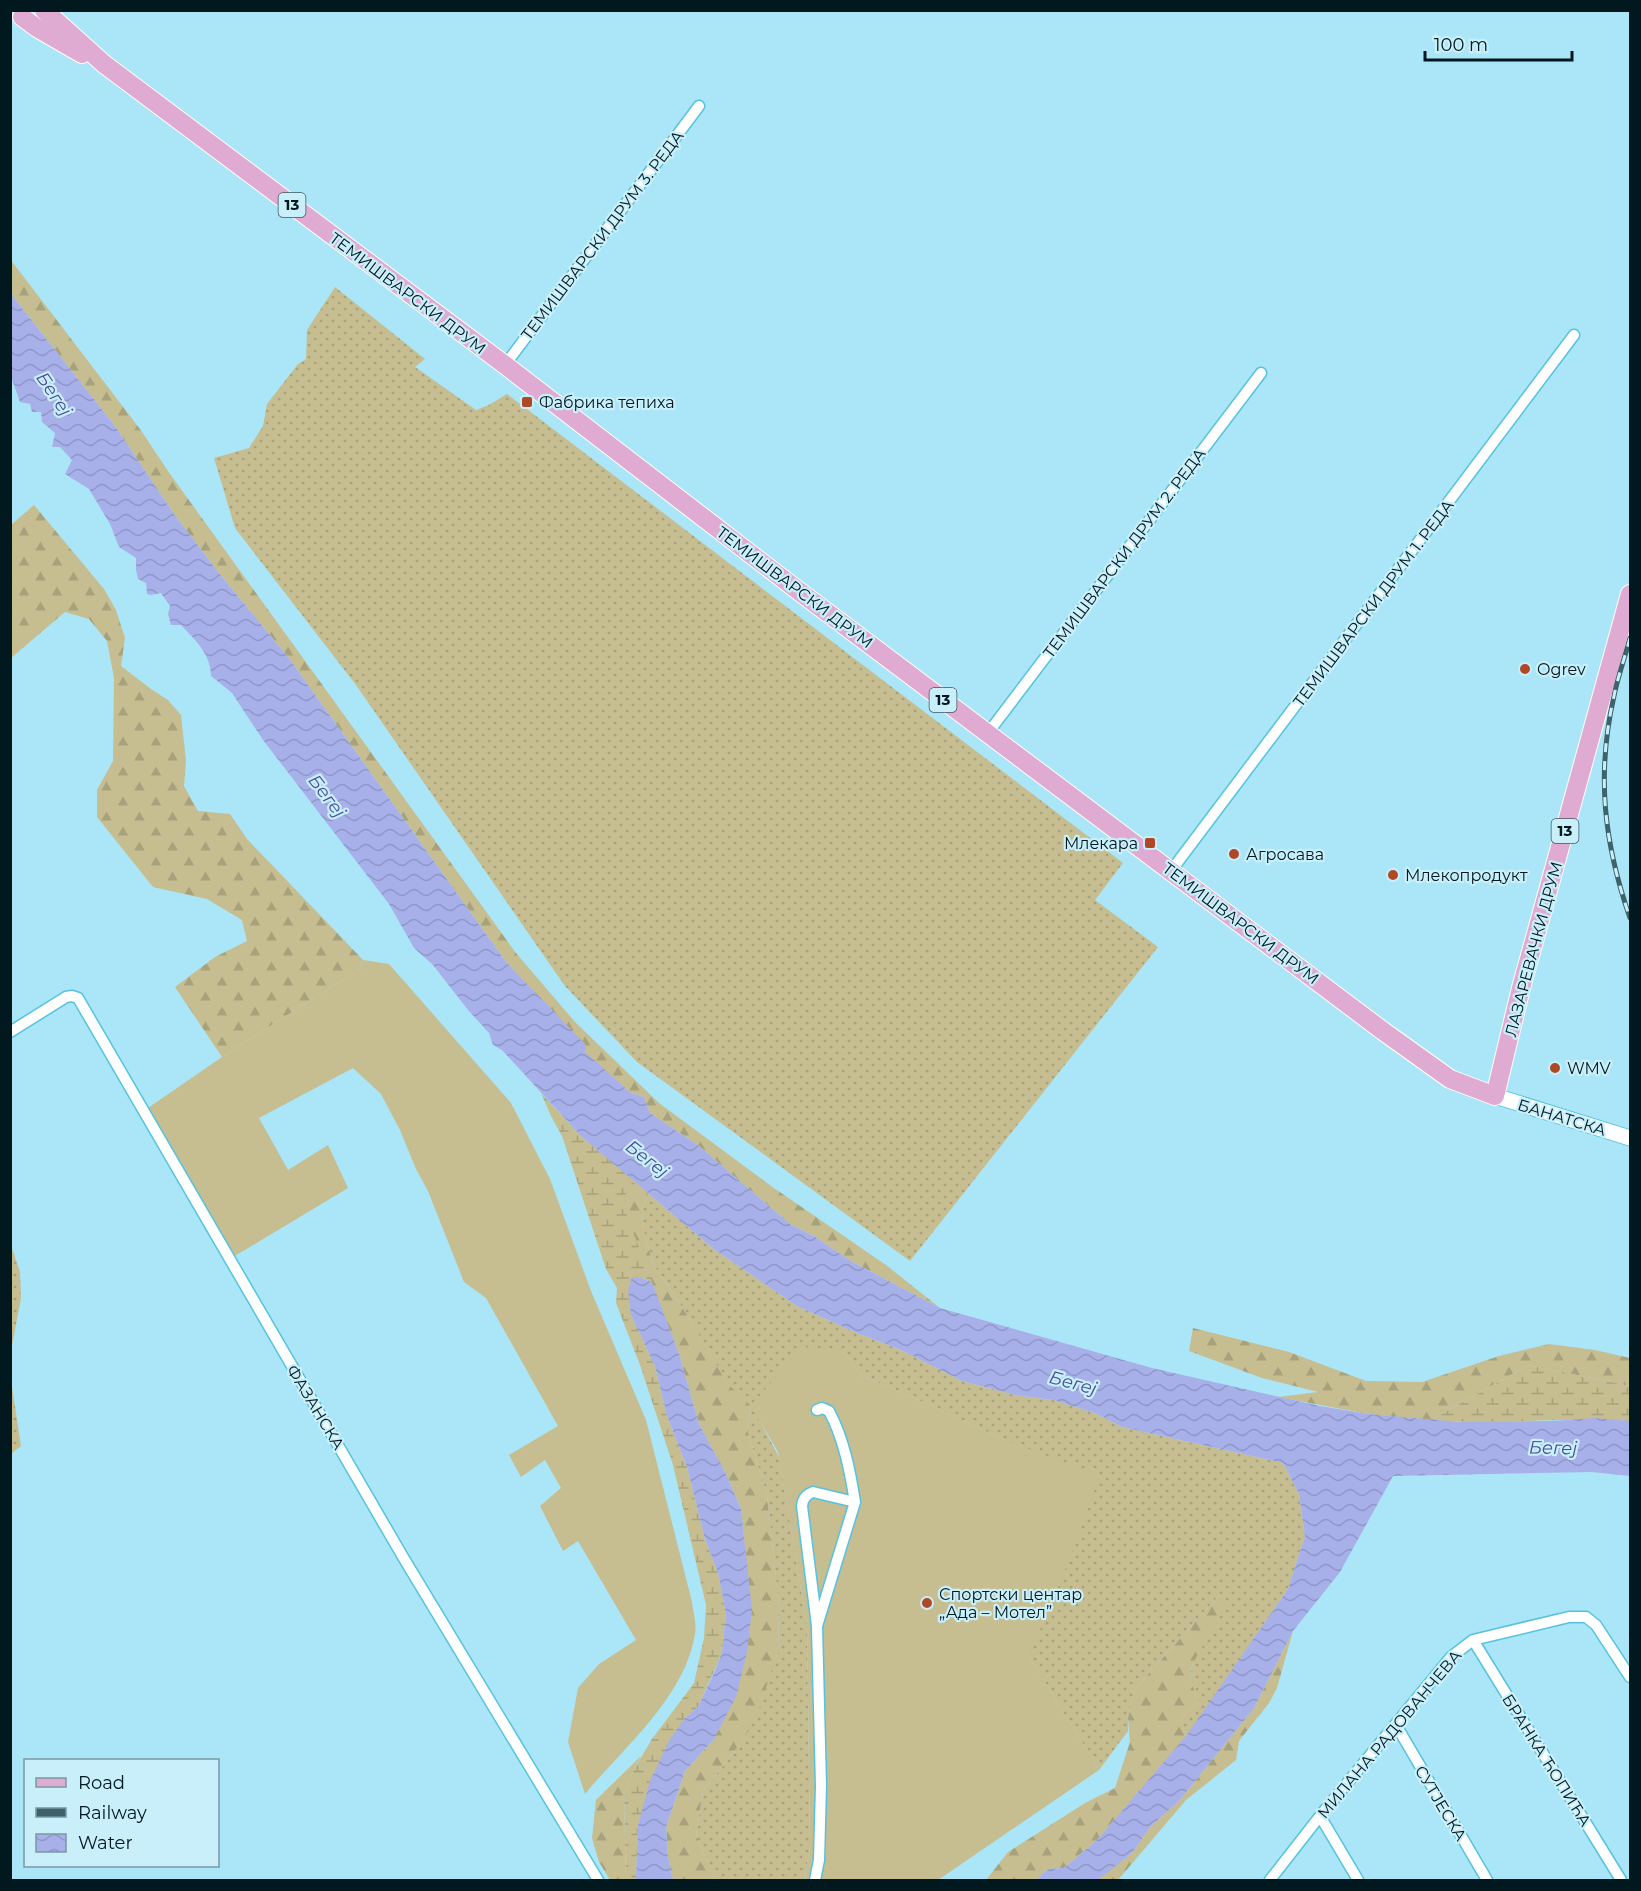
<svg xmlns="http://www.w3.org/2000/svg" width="1641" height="1891" font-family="Montserrat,sans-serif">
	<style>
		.grass { fill: url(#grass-dots) }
		.forest { fill: url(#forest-firs) }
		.wetland { fill: url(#wetland-marsh) }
		.garden { fill: #c6bd90 }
		.water { fill: url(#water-waves) }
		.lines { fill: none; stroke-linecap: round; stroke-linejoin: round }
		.street-casing { stroke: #55c3e0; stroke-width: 13 }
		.secondary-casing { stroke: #55c3e0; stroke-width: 17 }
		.primary-casing { stroke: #fff; stroke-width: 20 }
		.street { stroke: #fff; stroke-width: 10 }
		.secondary { stroke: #fff; stroke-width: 15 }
		.primary { stroke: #e0abd2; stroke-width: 18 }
		.rail-casing { stroke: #3d626b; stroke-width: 5 }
		.rail { stroke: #c9effb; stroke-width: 3; stroke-dasharray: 9; stroke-linecap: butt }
		.poi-dot { fill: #af4826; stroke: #c9effb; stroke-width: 2 }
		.labels { text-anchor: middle; stroke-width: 4.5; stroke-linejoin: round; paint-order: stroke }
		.shield { fill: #c9effb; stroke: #3d5860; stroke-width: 1.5 }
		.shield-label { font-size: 15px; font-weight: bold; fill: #01181e }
		.street-label { font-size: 16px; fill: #01181e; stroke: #c9effb }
		.poi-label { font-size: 16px; fill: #01181e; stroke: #c9effb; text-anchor: start }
		.water-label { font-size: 18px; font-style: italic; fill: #484c93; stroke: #c9effb }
	</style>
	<defs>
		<pattern id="grass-dots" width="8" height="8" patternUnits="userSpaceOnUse" patternTransform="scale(1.5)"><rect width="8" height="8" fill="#c6bd90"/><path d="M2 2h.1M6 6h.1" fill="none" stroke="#a8a27c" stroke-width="1.8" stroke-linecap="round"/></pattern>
		<pattern id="forest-firs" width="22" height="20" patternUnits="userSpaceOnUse" patternTransform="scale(1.5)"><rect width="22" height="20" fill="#c6bd90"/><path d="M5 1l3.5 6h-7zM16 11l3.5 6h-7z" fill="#a8a27c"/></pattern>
		<pattern id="wetland-marsh" width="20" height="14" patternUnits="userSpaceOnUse" patternTransform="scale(1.5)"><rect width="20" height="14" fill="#c6bd90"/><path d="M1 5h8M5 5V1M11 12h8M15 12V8" fill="none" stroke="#a8a27c"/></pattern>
		<pattern id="water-waves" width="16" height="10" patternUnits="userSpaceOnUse" patternTransform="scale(1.5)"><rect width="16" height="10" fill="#a8b0ea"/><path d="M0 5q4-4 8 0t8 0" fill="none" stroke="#8f97c8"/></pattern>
	</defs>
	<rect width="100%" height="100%" fill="#aae6f7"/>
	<path class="grass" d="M335 287 425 359 415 367 476 410 489 405 507 394 1123 863 1095 900 1158 947 910 1261 637 1062 565 986 356 685 235 528 214 458 249 448 263 426 267 404 298 364 306 359 307 330Z
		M648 1193 715 1250 797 1306 850 1330 901 1350 962 1381 1015 1395 1053 1400 1095 1413 1122 1427 1283 1463 1299 1494 1305 1536 1288 1589 1186 1737 1181 1719 1198 1702 1190 1677 1193 1663 1202 1645 1221 1593 1135 1689 1128 1718V1731L1099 1770 1029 1656 1003 1439 892 1388 862 1376 842 1350 752 1406 779 1457 807 1625 810 1848 804 1880H716L696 1835 703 1791 743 1740 778 1652 779 1607 767 1495 747 1429 751 1406 731 1389 682 1307 653 1264 644 1232 642 1212Z
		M11 1245 20 1272 21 1298 11 1351Z
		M11 1380 21 1446 11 1454H10Z"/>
	<path class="forest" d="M10 259 140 429 170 474 516 953 575 1022 659 1103 771 1186 886 1265 940 1308 849 1260 814 1236 790 1224 699 1146 650 1113 644 1097 631 1093 584 1052 585 1045 506 962 288 657 218 572 174 514 115 426 11 294Z
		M34 505 104 589 116 610 125 638 121 666 151 689 168 700 181 715 186 761 184 786 198 811 230 814 247 839 363 960 361 968 222 1057 175 987 215 957 247 941 242 920 207 899 153 887 97 817V790L113 761 114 678 107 641 89 619 65 612 11 658V525Z
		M636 1182 648 1193 642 1212 644 1232 653 1264 682 1307 729 1385 751 1406 747 1429 767 1495 779 1607 778 1651 759 1709 743 1740 703 1791 696 1835 716 1880H673L668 1857 666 1827 685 1771 714 1739 751 1610 741 1509 726 1474 699 1424 679 1354 620 1200Z
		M1193 1328 1289 1352 1366 1381 1422 1382 1499 1356 1549 1344 1595 1350 1630 1358V1386L1528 1365 1431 1420 1368 1414 1278 1397 1318 1392 1262 1378 1189 1351Z
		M1221 1593 1225 1608 1193 1663 1190 1677 1198 1702 1181 1719 1186 1737 1097 1840 1064 1868 1048 1869 1036 1880H986L1008 1852 1085 1803 1115 1788 1130 1742 1128 1718 1135 1689Z
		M1293 1631 1277 1688 1269 1703 1239 1741 1236 1760 1186 1800 1118 1880H1096L1132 1853 1151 1826 1179 1801 1254 1708Z
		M641 1756 634 1769 624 1795 626 1880H610L599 1862 592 1838 596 1800Z"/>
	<path class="wetland" d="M541 1093 582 1137 636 1182 621 1200 652 1282 638 1277 631 1315 655 1366 667 1416 687 1467 705 1539 718 1573 726 1614 722 1653 698 1707 685 1718 638 1825 636 1880H626L624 1795 634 1769 652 1739 694 1683 704 1638 706 1605 673 1465 640 1365 616 1303 617 1288 606 1269 562 1136 551 1116Z
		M1528 1365 1630 1386V1421C1564 1416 1498 1426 1431 1420Z"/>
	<path class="garden" d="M363 960 389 964 511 1103 550 1179 591 1291 646 1420 692 1602C693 1612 697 1624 695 1634 685 1697 624 1747 585 1794L568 1742 578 1688 599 1664 636 1640 578 1541 563 1551 540 1506 561 1488 545 1460 521 1477 509 1455 558 1426 486 1298 464 1282 428 1191 416 1169 400 1130 381 1094 353 1068 259 1118 288 1170 328 1145 348 1188 233 1257 148 1108 222 1057 361 968Z
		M801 1347 842 1350 862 1376 892 1388 1003 1439 1100 1476 1061 1581 1029 1656 1099 1770 938 1880H804L810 1848 807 1625 778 1452 751 1406Z"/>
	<path class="water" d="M11 294 115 426 174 514 218 572 288 657 506 962 586 1045 585 1052 631 1093 644 1097 650 1113 699 1146 790 1224 814 1236 849 1260 940 1308 1152 1368 1320 1406 1368 1414 1460 1422 1552 1421 1595 1418 1630 1421V1476L1592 1472 1393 1476 1340 1572 1293 1631 1254 1708 1179 1801 1151 1826 1132 1853 1098 1880H1036L1048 1869 1064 1868 1097 1840 1186 1736 1288 1589 1305 1536 1299 1494 1283 1463 1122 1427 1095 1413 1053 1400 1015 1395 962 1381 901 1350 850 1330 797 1306 715 1250 582 1137 502 1050 493 1045 489 1033 468 1010 433 965 414 948 389 904 263 740 232 693 211 676C211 654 195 640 181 625H171L168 614 170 606 161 593 151 595 147 594 146 583 138 579 136 570V558L119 547 110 524 89 489 65 474 72 460 60 447H52L55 433 42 422 41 412H32L30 404 20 402 11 377Z
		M632 1277H638L652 1282 679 1354 699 1424 726 1474 741 1509 752 1610 747 1652 736 1697 714 1739 685 1771 666 1827 668 1857 673 1880H636L638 1825 650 1781 670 1739 685 1718 698 1707 713 1675 722 1653 726 1614 718 1573 705 1539 687 1467 667 1416 655 1366 631 1315 628 1290Z"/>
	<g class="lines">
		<g class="street-casing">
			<path id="street" d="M505 365 699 106
				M988 733 1261 373
				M1171 871 1574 335
				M10 1032 66 997 72 996 78 998 403 1557 598 1880
				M817 1410 822 1408 829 1411C844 1439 850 1471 855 1502
				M1473 1640 1621 1880
				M1396 1725 1487 1880
				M1320 1816 1358 1880
				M815 1880 819 1860 821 1786 817 1626 802 1506C803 1498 806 1495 813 1492L855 1502 817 1626
				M1270 1880 1320 1816 1451 1657 1473 1640 1569 1617H1586L1596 1625 1630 1677"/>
		</g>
		<g class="secondary-casing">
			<path id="secondary" d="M1495 1096 1630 1138"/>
		</g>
		<g class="primary-casing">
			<path id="primary" d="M44 10 104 64 505 365 800 592 1383 1031 1450 1079 1495 1096 1521 988 1630 594
				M22 17 37 28 82 54"/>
		</g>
		<use href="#street" class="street"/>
		<use href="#secondary" class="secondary"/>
		<use href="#primary" class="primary"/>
		<g class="rail-casing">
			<path id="rail" d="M1630 638C1625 657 1618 676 1614 696 1596 775 1604 843 1630 918"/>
		</g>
		<use href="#rail" class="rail"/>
	</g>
	<g class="poi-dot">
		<rect x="521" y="396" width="12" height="12" rx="3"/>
		<circle cx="1525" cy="669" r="6"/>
		<rect x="1144" y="837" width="12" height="12" rx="3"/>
		<circle cx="1234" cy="854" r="6"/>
		<circle cx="1393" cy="875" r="6"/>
		<circle cx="1555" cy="1068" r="6"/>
		<circle cx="927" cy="1603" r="6"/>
	</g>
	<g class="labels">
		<g class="shield">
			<rect x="278.5" y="193" width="27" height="24" rx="4.5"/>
			<rect x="929.5" y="688" width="27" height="24" rx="4.5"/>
			<rect x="1551.5" y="819" width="27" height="24" rx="4.5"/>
		</g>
		<g class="shield-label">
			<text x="292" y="210">13</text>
			<text x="943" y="705">13</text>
			<text x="1565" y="836">13</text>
		</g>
		<g class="street-label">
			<text transform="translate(602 235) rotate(-53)" y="6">ТЕМИШВАРСКИ ДРУМ 3. РЕДА</text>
			<text transform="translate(408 293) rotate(37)" y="6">ТЕМИШВАРСКИ ДРУМ</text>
			<text transform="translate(1124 553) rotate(-53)" y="6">ТЕМИШВАРСКИ ДРУМ 2. РЕДА</text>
			<text transform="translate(795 587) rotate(37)" y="6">ТЕМИШВАРСКИ ДРУМ</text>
			<text transform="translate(1373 603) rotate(-53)" y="6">ТЕМИШВАРСКИ ДРУМ 1. РЕДА</text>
			<text transform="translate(1241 923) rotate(37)" y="6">ТЕМИШВАРСКИ ДРУМ</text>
			<text transform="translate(1533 949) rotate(-75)" y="6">ЛАЗАРЕВАЧКИ ДРУМ</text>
			<text transform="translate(1562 1117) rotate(17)" y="6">БАНАТСКА</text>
			<text transform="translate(316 1407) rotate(59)" y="6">ФАЗАНСКА</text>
			<text transform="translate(1389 1734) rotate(-50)" y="6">МИЛАНА РАДОВАНЧЕВА</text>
			<text transform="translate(1547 1760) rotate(58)" y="6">БРАНКА ЋОПИЋА</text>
			<text transform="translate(1441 1803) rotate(59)" y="6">СУТЈЕСКА</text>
		</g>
		<g class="poi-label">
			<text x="539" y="408">Фабрика тепиха</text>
			<text x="1537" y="675">Ogrev</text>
			<text x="1138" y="849" text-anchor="end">Млекара</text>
			<text x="1246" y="860">Агросава</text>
			<text x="1405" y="881">Млекопродукт</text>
			<text x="1567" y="1074">WMV</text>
			<text x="939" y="1600">Спортски центар<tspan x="939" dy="18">„Ада – Мотел”</tspan></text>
		</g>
		<g class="water-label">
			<text transform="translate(54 394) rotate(56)" y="6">Бегеј</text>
			<text transform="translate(327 796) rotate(53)" y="6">Бегеј</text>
			<text transform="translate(647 1159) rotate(38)" y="6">Бегеј</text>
			<text transform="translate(1073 1383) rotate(15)" y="6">Бегеј</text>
			<text transform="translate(1553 1448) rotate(1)" y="6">Бегеј</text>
		</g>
	</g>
	<rect width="1641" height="1891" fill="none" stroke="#01181e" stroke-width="24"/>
	<rect x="24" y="1759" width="195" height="108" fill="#c9effb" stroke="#7999a3" stroke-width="1.5"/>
	<rect x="36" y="1778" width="30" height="9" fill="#e0abd2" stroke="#7999a3" stroke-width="1.5"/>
	<text x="78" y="1789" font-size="18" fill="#01181e">Road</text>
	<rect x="36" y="1808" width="30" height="9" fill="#3d626b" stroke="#7999a3" stroke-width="1.5"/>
	<text x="78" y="1819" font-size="18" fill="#01181e">Railway</text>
	<rect x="36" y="1834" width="30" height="18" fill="url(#water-waves)" stroke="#7999a3" stroke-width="1.5"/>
	<text x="78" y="1849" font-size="18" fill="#01181e">Water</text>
	<path d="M1425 51v9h147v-9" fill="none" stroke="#01181e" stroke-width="3"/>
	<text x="1434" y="51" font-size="18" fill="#01181e" stroke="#c9effb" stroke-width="4.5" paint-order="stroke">100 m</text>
</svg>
